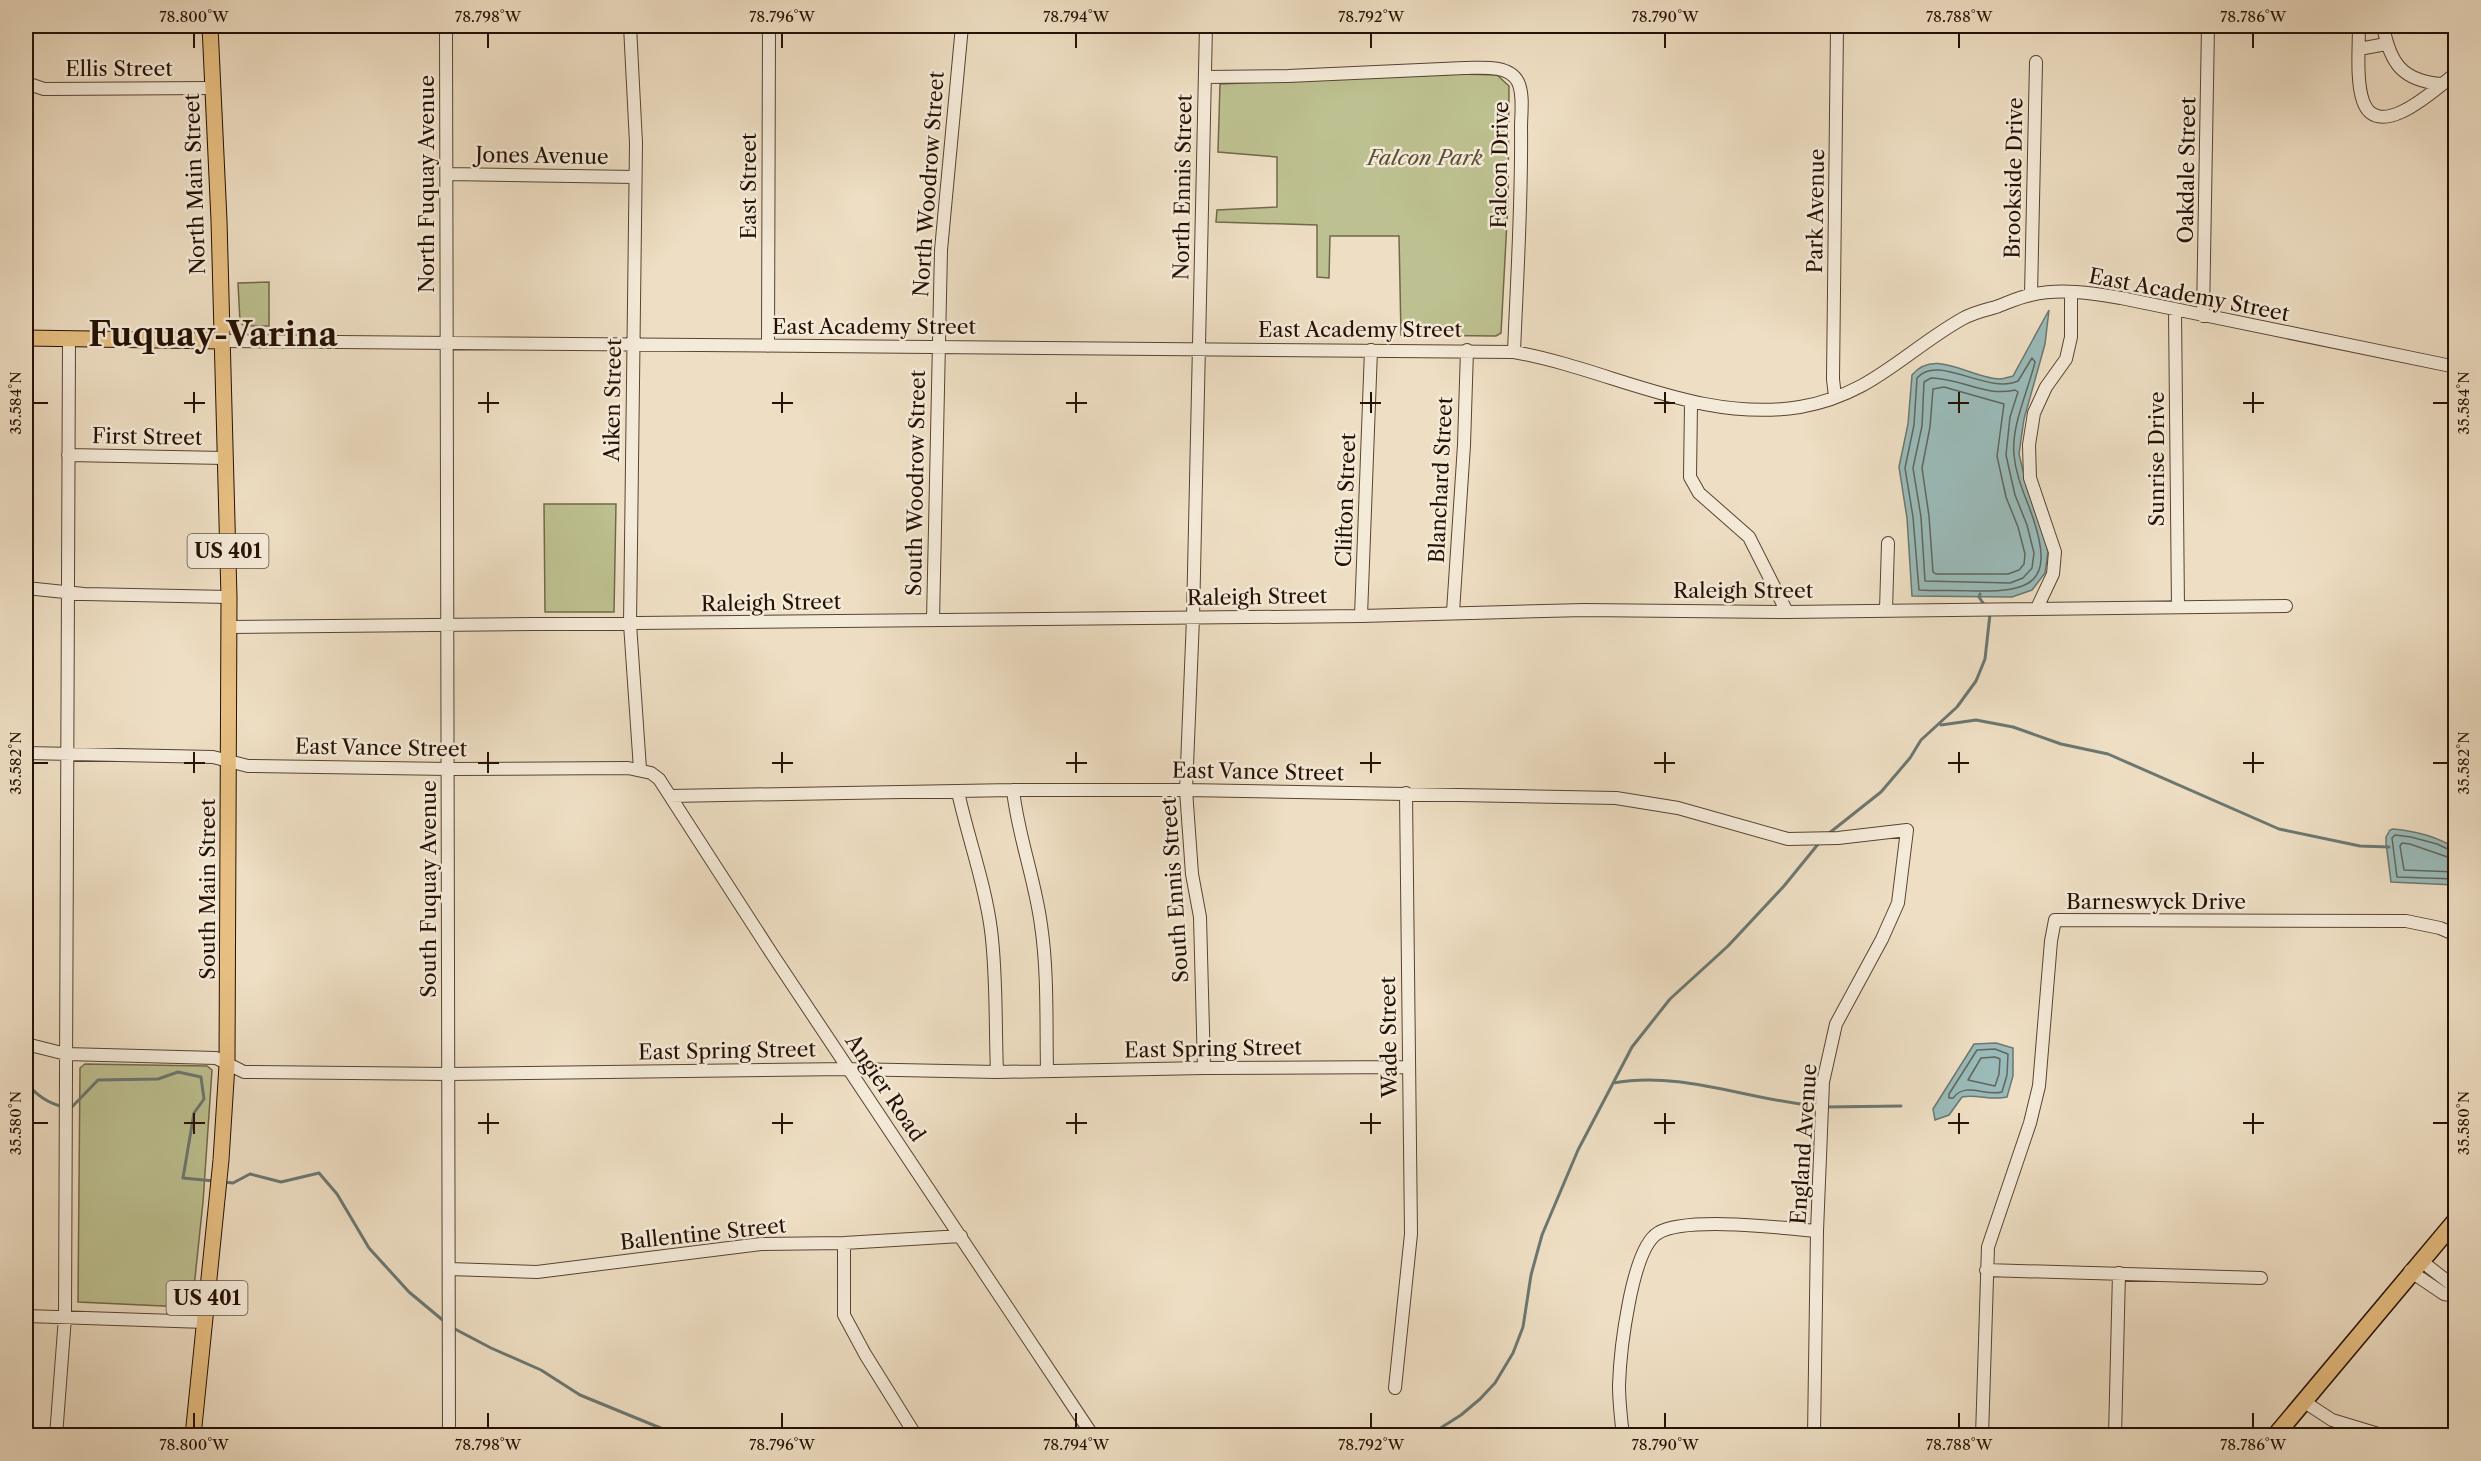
<svg xmlns="http://www.w3.org/2000/svg" width="2481" height="1461" font-family="'Libre Caslon Text',serif">
	<style>
		.green { fill: #bdc090; stroke: #71684a; stroke-width: 1.5 }
		.water { fill: #9abbb9; stroke: #6b7771; stroke-width: 1.5 }
		.lines { fill: none; stroke-linecap: round; stroke-linejoin: round }
		.shore { stroke: #60665e; stroke-width: 1.5 }
		.stream { stroke: #6b7771; stroke-width: 3 }
		.minor-casing { stroke: #574434; stroke-width: 14 }
		.major-casing { stroke: #251104; stroke-width: 17 }
		.highway-casing { stroke: #251104; stroke-width: 19 }
		.minor { stroke: #f4ead8; stroke-width: 12 }
		.major { stroke: #e7bf82; stroke-width: 15 }
		.highway { stroke: #e7bf82; stroke-width: 16 }
		.ticks { fill: none; stroke: #251104; stroke-width: 2 }
		.labels { text-anchor: middle; stroke-width: 5; stroke-linejoin: round; paint-order: stroke }
		.shield { fill: #f4ead8; stroke: #635244; stroke-width: 1.5 }
		.shield-label { font-size: 20px; font-weight: bold; fill: #251104 }
		.street-label { font-size: 21px; fill: #251104; stroke: #f4ead8 }
		.park-label { font-size: 21px; font-style: italic; fill: #5a4e35; stroke: #f4ead8 }
		.town-label { font-size: 33px; font-weight: bold; fill: #251104; stroke: #f4ead8 }
		.neatline { fill: none; stroke: #251104; stroke-width: 2 }
		.ticks-label { font-size: 15px; text-anchor: middle; fill: #251104 }
	</style>
	<rect width="100%" height="100%" fill="#eedec3"/>
	<filter id="stains"><feTurbulence type="fractalNoise" baseFrequency=".00333" numOctaves="4"/><feColorMatrix values="0 0 0 0 .2 0 0 0 0 .09 0 0 0 0 .02 0 0 0 .5 -.17"/></filter>
	<radialGradient id="worn" r=".72"><stop offset=".6" stop-color="#630" stop-opacity="0"/><stop offset="1" stop-color="#630" stop-opacity=".3"/></radialGradient>
	<path class="green" d="M1461 74 1497 75 1509 86 1508 203 1501 333 1496 336 1401 335 1399 236H1330L1329 278 1317 277V225L1216 222 1217 210 1277 207V157L1218 152 1220 84Z
		M269 282V326H244L240 322 238 283Z
		M544 504H616L614 612H545Z
		M85 1064 207 1066 212 1070 203 1202 193 1297 191 1303 185 1307 78 1302 80 1068Z"/>
	<path class="water" d="M2049 310 2045 344 2024 419 2019 454 2028 491 2040 521 2048 552 2045 573 2032 590 2012 597 1912 596 1907 518 1899 467 1908 424 1912 375C1935 347 1971 379 2000 379 2004 379 2009 377 2013 376Z
		M2393 829C2416 831 2436 836 2455 848V885L2391 882 2386 843V837L2390 830Z
		M1996 1043 2013 1048V1076L2007 1097C1992 1101 1977 1094 1962 1097L1949 1115 1935 1120 1933 1109 1974 1044Z"/>
	<g class="lines">
		<path class="shore" d="M2032 358 2035 362C2028 391 2011 426 2014 455 2016 479 2027 499 2034 521 2054 583 2031 592 1974 591 1956 590 1937 591 1919 590L1913 517 1905 468 1914 425 1917 378C1938 353 1987 395 2018 381Z
			M1931 378C1960 378 1985 397 2015 390L2018 392 2010 417 2006 455 2015 495 2027 525 2034 553 2032 568 2023 578 2010 583 1925 581 1921 517 1913 468 1922 426 1924 382Z
			M1944 387 2004 404 1997 456 2006 497 2018 527 2025 554 2024 564 2019 570 2008 574H1936L1933 572 1929 516 1922 468 1930 427 1933 389Z
			M2456 853 2437 844 2411 837 2395 835 2392 838 2397 877 2456 879
			M2456 860 2410 844 2402 843 2400 846 2404 870 2456 872
			M1995 1049 2008 1054 2007 1075 2002 1092C1985 1097 1966 1081 1953 1098H1949V1094L1977 1050Z
			M1981 1058 1995 1057 2000 1059 1999 1074 1995 1086 1968 1080Z"/>
		<path class="stream" d="M1980 594 1979 597 1985 606
			M1941 725 1976 720 2013 727 2061 744 2108 754 2279 829 2360 846 2389 847
			M1828 834 1881 792 1910 758 1921 740 1957 707 1976 681 1985 659 1990 614
			M26 1083C37 1095 47 1103 64 1107
			M1613 1083C1682 1070 1751 1101 1818 1106
			M1825 1107 1901 1106
			M70 1109 98 1080 158 1079 178 1072 201 1077 204 1099 194 1113 183 1178 214 1181
			M224 1182 233 1183 250 1174 281 1182 319 1173 337 1194 369 1248 409 1292 445 1322
			M453 1328 491 1348 541 1370 580 1395 680 1436
			M1428 1436 1461 1415 1480 1399 1495 1383 1513 1353 1523 1327 1531 1275 1542 1235 1578 1150 1632 1047 1670 999 1728 946 1784 886 1819 843"/>
		<g class="minor-casing">
			<path id="minor" d="M446 26 449 1436
				M630 26 636 143 630 624 640 769
				M2359 26C2359 47 2356 81 2363 101 2378 144 2438 87 2456 73
				M2383 26C2390 63 2402 81 2442 84
				M2359 49 2386 44
				M1205 77 1288 76 1464 68C1480 68 1509 64 1518 82 1524 94 1521 114 1521 127 1522 202 1517 277 1514 352
				M26 83 44 89 213 88
				M448 174 635 177
				M2031 295 2036 62
				M2175 310 2178 607
				M2203 316 2208 26
				M221 341 1514 352C1610 369 1700 423 1800 407 1871 395 1904 352 1962 319 1972 313 1985 310 1996 307 2007 303 2019 297 2031 295 2060 288 2092 293 2121 298L2456 367
				M768 346 769 26
				M1835 397 1833 379 1837 26
				M1691 403 1690 477 1699 493 1749 537 1787 612
				M68 455 225 458
				M26 588 84 594 229 597
				M2037 608 2053 574 2055 552 2030 478 2029 445 2034 413 2046 387 2066 359 2071 337V292
				M1886 610 1888 543
				M1453 612 1464 445 1467 350
				M1361 616 1371 350
				M933 620 941 250 962 26
				M229 627 1361 616 1584 610 1787 612 2286 606
				M26 753 213 757 248 766 449 769 628 768 651 773 659 779 772 954 1093 1436
				M1013 790C1018 836 1035 879 1041 925 1048 972 1046 1023 1047 1071
				M958 792C968 838 985 883 991 930 997 977 995 1025 997 1072
				M670 796 1013 790H1186L1616 798 1678 808 1788 839 1838 838 1907 830 1898 903 1882 939 1836 1024 1823 1082 1817 1231 1814 1436
				M26 1044 66 1054 216 1058 244 1072 449 1074 848 1069 997 1072 1204 1068 1409 1067
				M1204 1068 1200 917 1192 874 1186 790 1193 618 1206 26
				M844 1243V1315L865 1354 916 1436
				M2420 1260 2456 1288
				M449 1269 537 1272 761 1244 844 1243 961 1236
				M1986 1270 2261 1278
				M2410 1271 2444 1294 2456 1296
				M26 1316 205 1322
				M1395 1388 1411 1234 1406 793
				M2303 1401 2332 1420 2385 1436
				M56 1436 65 1317 69 339
				M1623 1436C1621 1419 1619 1402 1619 1385 1620 1354 1631 1249 1658 1233 1686 1216 1783 1228 1817 1231
				M1982 1436 1988 1247 2030 1123 2039 1086 2051 941 2055 920 2406 921 2440 928 2456 935
				M2115 1436 2119 1273"/>
		</g>
		<g class="major-casing">
			<path id="major" d="M26 338 221 341
				M193 1436 221 1160 227 1065 229 597 219 220 210 26"/>
		</g>
		<g class="highway-casing">
			<path id="highway" d="M2275 1436 2456 1220"/>
		</g>
		<use href="#minor" class="minor"/>
		<use href="#major" class="major"/>
		<use href="#highway" class="highway"/>
	</g>
	<path class="ticks" d="M194 33V48M488 33V48M782 33V48M1076 33V48M1371 33V48M1665 33V48M1959 33V48M2253 33V48M194 392V413M488 392V413M782 392V413M1076 392V413M1371 392V413M1665 392V413M1959 392V413M2253 392V413M33 403H48M184 403H205M478 403H499M772 403H793M1066 403H1087M1360 403H1381M1654 403H1675M1948 403H1969M2243 403H2264M2433 403H2448M194 752V773M488 752V773M782 752V773M1076 752V773M1371 752V773M1665 752V773M1959 752V773M2253 752V773M33 763H48M184 763H205M478 763H499M772 763H793M1066 763H1087M1360 763H1381M1654 763H1675M1948 763H1969M2243 763H2264M2433 763H2448M194 1113V1134M488 1113V1134M782 1113V1134M1076 1113V1134M1371 1113V1134M1665 1113V1134M1959 1113V1134M2253 1113V1134M33 1123H48M184 1123H205M478 1123H499M772 1123H793M1066 1123H1087M1360 1123H1381M1654 1123H1675M1948 1123H1969M2243 1123H2264M2433 1123H2448M194 1413V1428M488 1413V1428M782 1413V1428M1076 1413V1428M1371 1413V1428M1665 1413V1428M1959 1413V1428M2253 1413V1428"/>
	<g class="labels">
		<g class="shield">
			<rect x="187.5" y="534" width="81" height="34" rx="4.5"/>
			<rect x="166.5" y="1281" width="81" height="34" rx="4.5"/>
		</g>
		<g class="shield-label">
			<text x="228" y="558">US 401</text>
			<text x="207" y="1305">US 401</text>
		</g>
		<g class="street-label">
			<text x="119" y="76">Ellis Street</text>
			<text transform="translate(542 156) rotate(1)" y="7">Jones Avenue</text>
			<text transform="translate(1500 165) rotate(-89)" y="7">Falcon Drive</text>
			<text transform="translate(2187 170) rotate(-89)" y="7">Oakdale Street</text>
			<text transform="translate(2014 178) rotate(-89)" y="7">Brookside Drive</text>
			<text transform="translate(195 184) rotate(-92)" y="7">North Main Street</text>
			<text transform="translate(427 184) rotate(-90)" y="7">North Fuquay Avenue</text>
			<text transform="translate(929 184) rotate(-86)" y="7">North Woodrow Street</text>
			<text transform="translate(749 186) rotate(-90)" y="7">East Street</text>
			<text transform="translate(1183 187) rotate(-89)" y="7">North Ennis Street</text>
			<text transform="translate(1816 211) rotate(-89)" y="7">Park Avenue</text>
			<text transform="translate(2189 295) rotate(11)" y="7">East Academy Street</text>
			<text x="874" y="334">East Academy Street</text>
			<text x="1360" y="337">East Academy Street</text>
			<text transform="translate(613 400) rotate(-89)" y="7">Aiken Street</text>
			<text transform="translate(147 437) rotate(1)" y="7">First Street</text>
			<text transform="translate(2157 459) rotate(-90)" y="7">Sunrise Drive</text>
			<text transform="translate(1441 480) rotate(-87)" y="7">Blanchard Street</text>
			<text transform="translate(916 483) rotate(-89)" y="7">South Woodrow Street</text>
			<text transform="translate(1346 500) rotate(-88)" y="7">Clifton Street</text>
			<text x="1743" y="598">Raleigh Street</text>
			<text transform="translate(1257 597) rotate(-1)" y="7">Raleigh Street</text>
			<text transform="translate(771 603) rotate(-1)" y="7">Raleigh Street</text>
			<text transform="translate(381 748) rotate(1)" y="7">East Vance Street</text>
			<text transform="translate(1258 772) rotate(1)" y="7">East Vance Street</text>
			<text transform="translate(208 889) rotate(-90)" y="7">South Main Street</text>
			<text transform="translate(429 889) rotate(-90)" y="7">South Fuquay Avenue</text>
			<text transform="translate(1175 890) rotate(-94)" y="7">South Ennis Street</text>
			<text x="2156" y="909">Barneswyck Drive</text>
			<text transform="translate(1389 1037) rotate(-91)" y="7">Wade Street</text>
			<text transform="translate(1213 1049) rotate(-1)" y="7">East Spring Street</text>
			<text transform="translate(727 1051) rotate(-1)" y="7">East Spring Street</text>
			<text transform="translate(885 1088) rotate(56)" y="7">Angier Road</text>
			<text transform="translate(1804 1144) rotate(-86)" y="7">England Avenue</text>
			<text transform="translate(703 1234) rotate(-6)" y="7">Ballentine Street</text>
		</g>
		<g class="park-label">
			<text x="1425" y="165">Falcon Park</text>
		</g>
		<g class="town-label">
			<text x="213" y="346">Fuquay-Varina</text>
		</g>
	</g>
	<rect width="2481" height="1461" fill="none" stroke="#eedec3" stroke-width="66"/>
	<rect x="33" y="33" width="2415" height="1395" class="neatline"/>
	<g class="ticks-label">
		<text x="194" y="22">78.800°W</text>
		<text x="488" y="22">78.798°W</text>
		<text x="782" y="22">78.796°W</text>
		<text x="1076" y="22">78.794°W</text>
		<text x="1371" y="22">78.792°W</text>
		<text x="1665" y="22">78.790°W</text>
		<text x="1959" y="22">78.788°W</text>
		<text x="2253" y="22">78.786°W</text>
		<text transform="translate(16 403) rotate(-90)" y="5">35.584°N</text>
		<text transform="translate(2464 403) rotate(-90)" y="5">35.584°N</text>
		<text transform="translate(16 763) rotate(-90)" y="5">35.582°N</text>
		<text transform="translate(2464 763) rotate(-90)" y="5">35.582°N</text>
		<text transform="translate(16 1123) rotate(-90)" y="5">35.580°N</text>
		<text transform="translate(2464 1123) rotate(-90)" y="5">35.580°N</text>
		<text x="194" y="1450">78.800°W</text>
		<text x="488" y="1450">78.798°W</text>
		<text x="782" y="1450">78.796°W</text>
		<text x="1076" y="1450">78.794°W</text>
		<text x="1371" y="1450">78.792°W</text>
		<text x="1665" y="1450">78.790°W</text>
		<text x="1959" y="1450">78.788°W</text>
		<text x="2253" y="1450">78.786°W</text>
	</g>
	<rect width="100%" height="100%" filter="url(#stains)"/>
	<rect width="100%" height="100%" fill="url(#worn)"/>
</svg>
